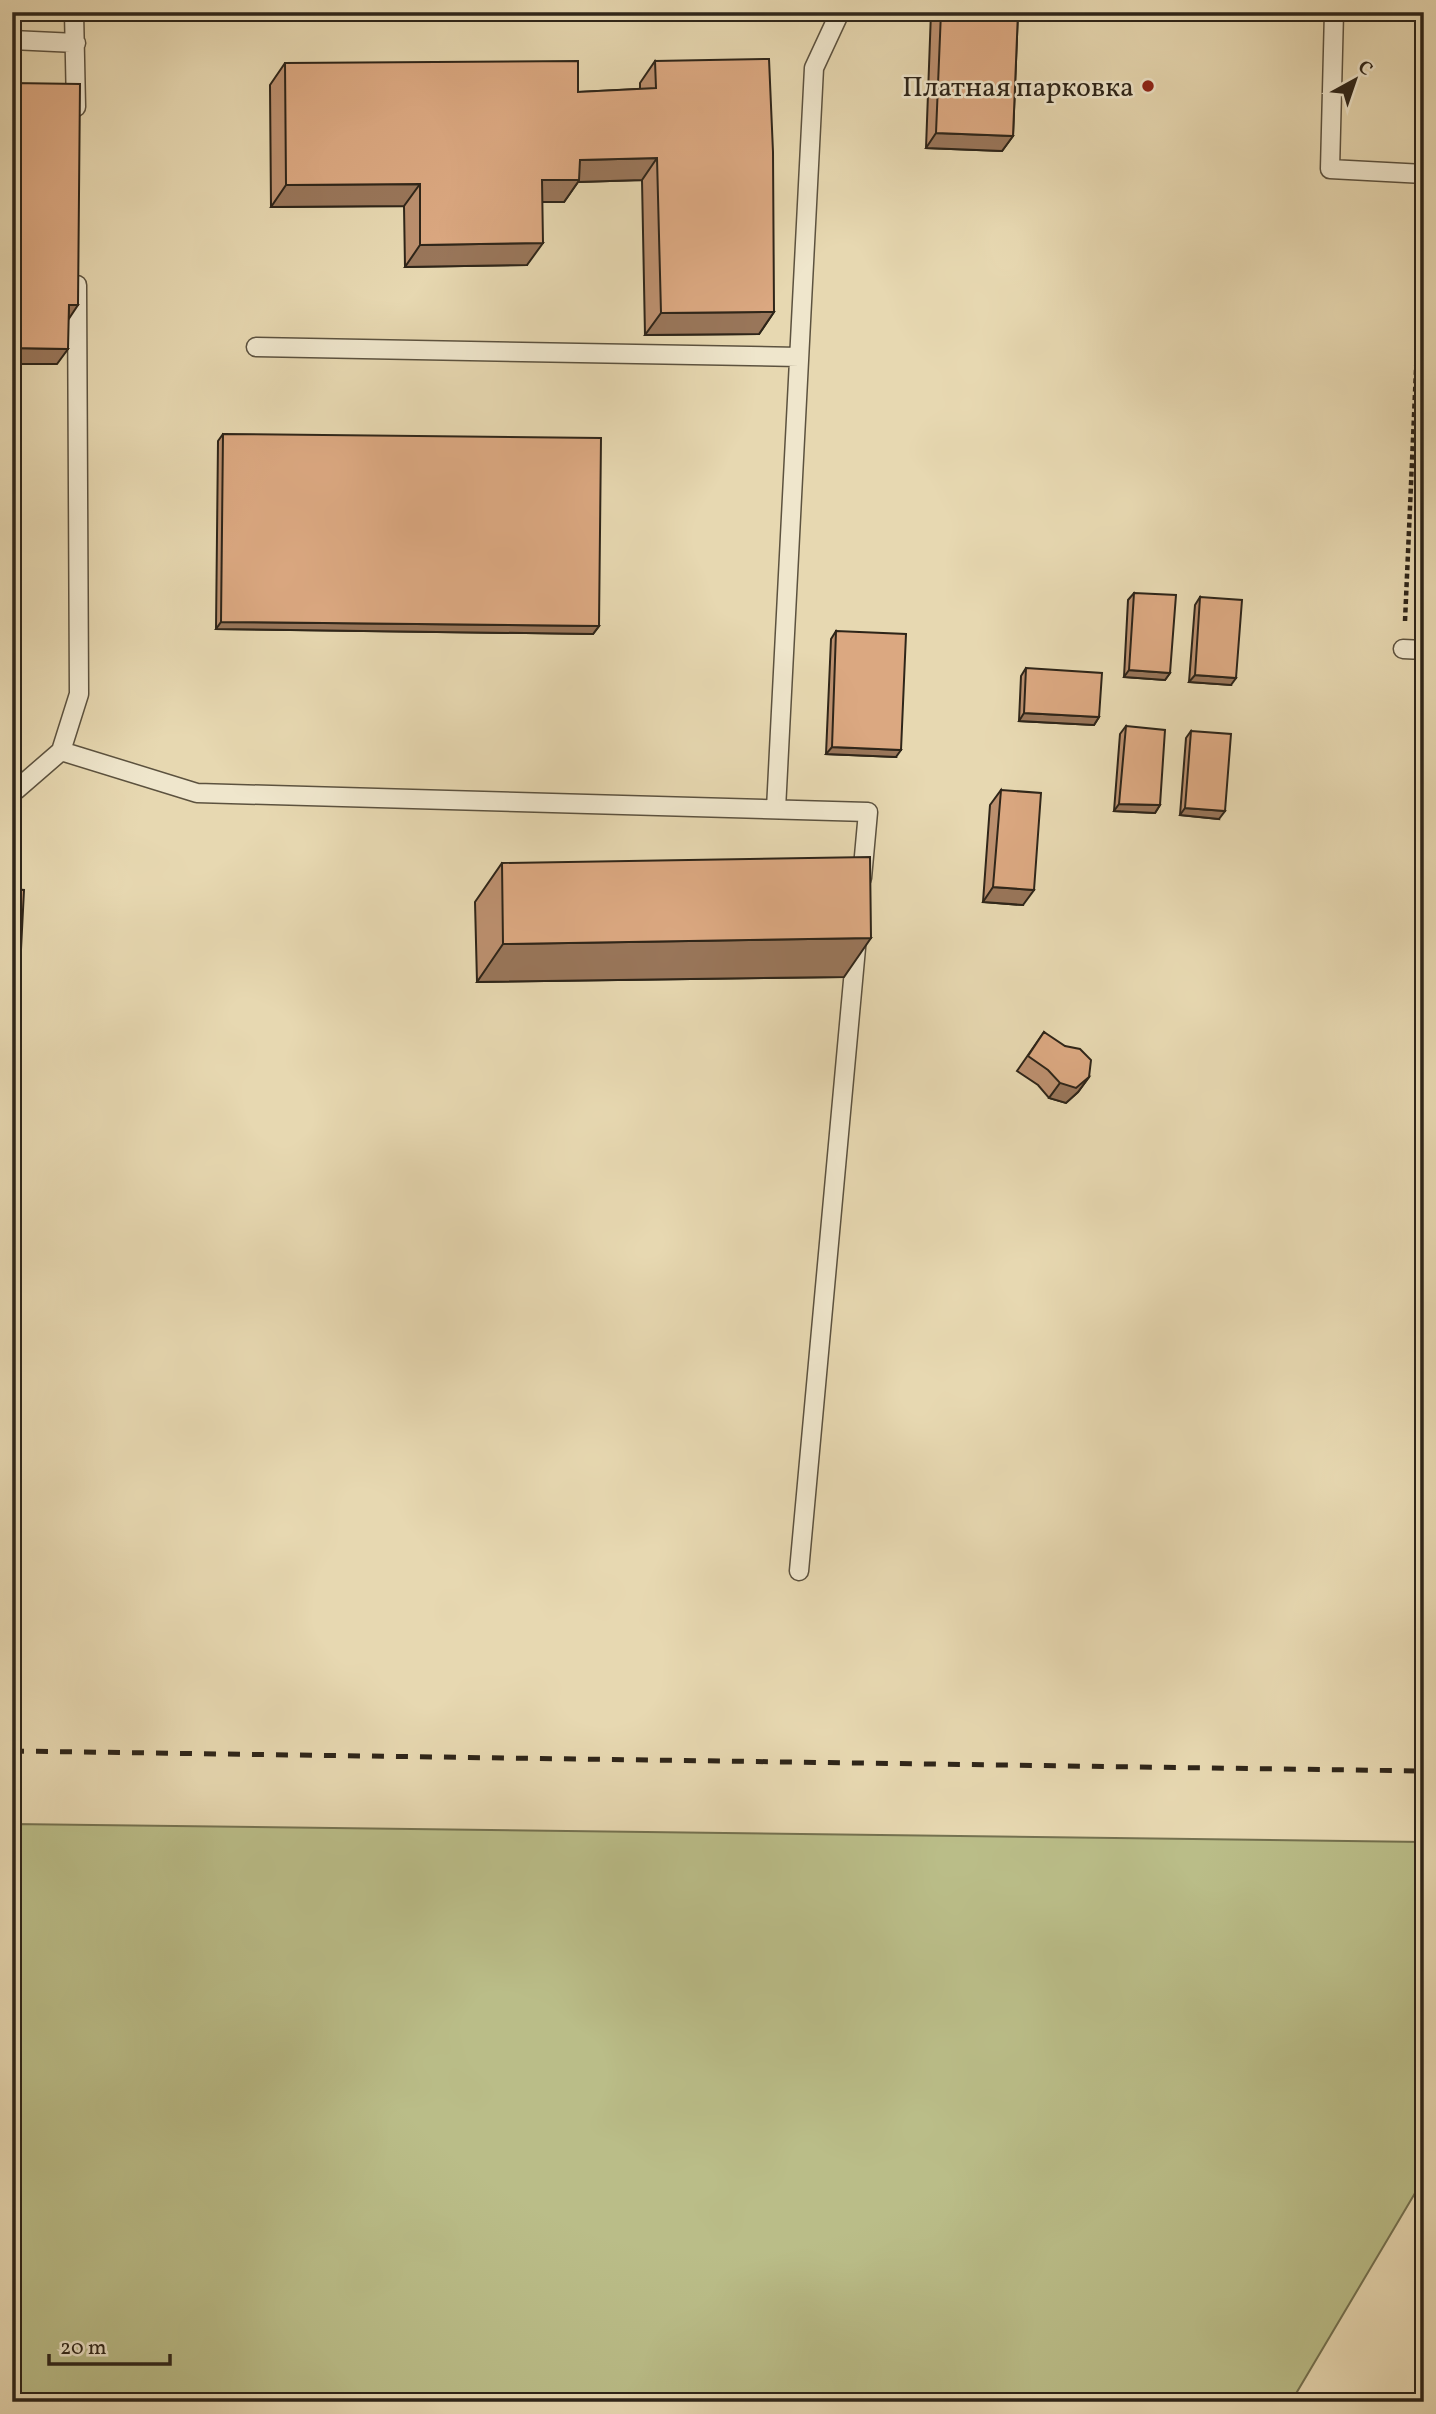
<svg xmlns="http://www.w3.org/2000/svg" width="1436" height="2414" font-family="Vollkorn,serif">
	<style>
		.green { fill: #babd88; stroke: #747150; stroke-width: 2 }
		.lines { fill: none; stroke-linecap: round; stroke-linejoin: round }
		.lane-casing { stroke: #5c523f; stroke-width: 21 }
		.path { stroke: #2e2519; stroke-width: 4.5; stroke-dasharray: 5 3.5; stroke-linecap: butt }
		.lane { stroke: #efe6cc; stroke-width: 18 }
		.rail { stroke: #2e2519; stroke-width: 5; stroke-dasharray: 12 12; stroke-linecap: butt }
		.wall { fill: #bc906f; stroke: #2e2519; stroke-width: 2 }
		.shaded-wall { fill: #99765a; stroke: #2e2519; stroke-width: 2 }
		.building { fill: #dba881; stroke: #2e2519; stroke-width: 2 }
		.poi-dot { fill: #8f2418; stroke: #efe6cc; stroke-width: 2.5 }
		.labels { text-anchor: middle; stroke-width: 5; stroke-linejoin: round; paint-order: stroke }
		.poi-label { font-size: 28px; fill: #2e2519; stroke: #efe6cc; text-anchor: end }
	</style>
	<rect width="100%" height="100%" fill="#e7d8b1"/>
	<filter id="stains"><feTurbulence type="fractalNoise" baseFrequency=".00286" numOctaves="4"/><feColorMatrix values="0 0 0 0 .2 0 0 0 0 .09 0 0 0 0 .02 0 0 0 .5 -.17"/></filter>
	<radialGradient id="worn" r=".72"><stop offset=".6" stop-color="#630" stop-opacity="0"/><stop offset="1" stop-color="#630" stop-opacity=".3"/></radialGradient>
	<path class="green" d="M12 1824 1424 1842V2178L1291 2402H12Z"/>
	<g class="lines">
		<g class="lane-casing">
			<path id="lane" d="M74 12 76 107
				M1334 12 1330 169 1424 174
				M12 40 76 43
				M256 347 799 357
				M1403 649 1424 650
				M61 751 197 793 868 812 862 878
				M12 790H16L61 751 79 694 77 285
				M776 809 814 68 840 12
				M799 1571 857 937"/>
		</g>
		<path class="path" d="M1405 621 1418 325H1424"/>
		<use href="#lane" class="lane"/>
		<path class="rail" d="M12 1751 1424 1771"/>
	</g>
	<path class="wall" d="M931 12H1018L1013 136 1002 151 926 148Z
		M655 61 774 312 759 334 645 335 642 180 578 182 564 202H542L527 265 405 267 404 206 271 207 270 85 285 63 578 92 640 89V83Z
		M223 434 599 626 593 634 216 629 218 441Z
		M1134 593 1170 673 1165 680 1124 677 1128 600Z
		M1200 597 1231 685 1189 682 1195 605Z
		M836 631 896 757 826 754 831 639Z
		M1026 668 1099 717 1094 725 1019 721 1021 676Z
		M1126 726 1160 805 1155 813 1114 811 1120 734Z
		M1191 731 1219 819 1180 815 1186 738Z
		M1001 790 1023 905 983 902 990 805Z
		M502 863 844 977 477 982 475 902Z
		M1044 1032 1089 1077 1078 1092 1066 1103 1049 1098 1038 1085 1017 1071Z"/>
	<path class="shaded-wall" d="M936 133 1013 136 1002 151 926 148Z
		M657 158 642 180 578 182 564 202H526L542 180 580 160Z
		M420 184 404 206 271 207 286 185Z
		M543 243 527 265 405 267 420 245Z
		M69 305H78L68 320Z
		M774 312 759 334 645 335 661 313Z
		M12 348 68 349 57 364H12Z
		M221 622 599 626 593 634 216 629Z
		M1129 670 1170 673 1165 680 1124 677Z
		M1195 675 1236 678 1231 685 1189 682Z
		M1024 713 1099 717 1094 725 1019 721Z
		M832 747 901 750 896 757 826 754Z
		M1119 804 1160 805 1155 813 1114 811Z
		M1185 808 1225 811 1219 819 1180 815Z
		M993 887 1034 890 1023 905 983 902Z
		M871 938 844 977 477 982 503 944Z
		M12 1009H18L12 1017Z
		M1089 1077 1078 1092 1066 1103 1049 1098 1060 1083Z"/>
	<path class="building" d="M941 12H1018L1013 136 936 133Z
		M769 59 773 152 774 312 661 313 657 158 580 160 579 180H542L543 243 420 245V184L286 185 285 63 578 61V92L656 88 655 61Z
		M12 83 80 84 78 305H69L68 349 12 348Z
		M223 434 601 438 599 626 221 622Z
		M1134 593 1176 595 1170 673 1129 670Z
		M1200 597 1242 600 1236 678 1195 675Z
		M836 631 906 634 901 750 832 747Z
		M1026 668 1102 673 1099 717 1024 713Z
		M1126 726 1165 730 1160 805 1119 804Z
		M1191 731 1231 734 1225 811 1185 808Z
		M1001 790 1041 793 1034 890 993 887Z
		M870 857 871 938 503 944 502 863Z
		M12 889 24 890 18 1009H12Z
		M1044 1032 1065 1046 1080 1049 1091 1060 1089 1077 1076 1088 1060 1083 1048 1070 1028 1056Z"/>
	<circle class="poi-dot" cx="1148" cy="86" r="7"/>
	<g class="labels">
		<g class="poi-label">
			<text x="1134" y="96">Платная парковка</text>
		</g>
	</g>
	<rect width="1436" height="2414" fill="none" stroke="#e7d8b1" stroke-width="42"/>
	<rect x="14" y="14" width="1408" height="2386" fill="none" stroke="#2e2519" stroke-width="3.5"/>
	<rect x="21" y="21" width="1394" height="2372" fill="none" stroke="#2e2519" stroke-width="2"/>
	<g transform="translate(1355 80) rotate(40)" stroke="#efe6cc" stroke-width="5" paint-order="stroke">
	<path d="M0-5L12 26L0 18L-12 26Z" fill="#2e2519"/>
	<text y="-10" font-size="19" font-weight="bold" text-anchor="middle" fill="#2e2519">С</text>
	</g>
	<path d="M49 2354v10h121v-10" fill="none" stroke="#2e2519" stroke-width="3.5"/>
	<text x="60" y="2354" font-size="21" fill="#2e2519" stroke="#efe6cc" stroke-width="5" paint-order="stroke">20 m</text>
	<rect width="100%" height="100%" filter="url(#stains)"/>
	<rect width="100%" height="100%" fill="url(#worn)"/>
</svg>
